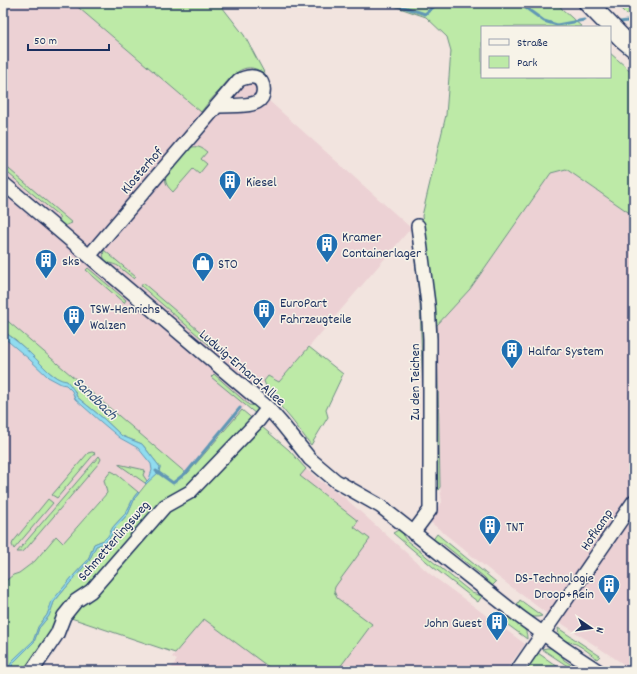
<svg xmlns="http://www.w3.org/2000/svg" width="637" height="674" font-family="Dekko,sans-serif">
	<style>
		.built { fill: #ecd1d4 }
		.green { fill: #bdeaa7; stroke: #6c8c82 }
		.water { fill: #90dcef; stroke: #6197b5 }
		.lines { fill: none; stroke-linecap: round; stroke-linejoin: round }
		.stream { stroke: #6197b5; stroke-width: 3 }
		.street-casing { stroke: #1b2f5e; stroke-width: 16 }
		.secondary-casing { stroke: #1b2f5e; stroke-width: 21 }
		.street { stroke: #f7f3e8; stroke-width: 13 }
		.secondary { stroke: #f7f3e8; stroke-width: 18 }
		.labels { text-anchor: middle; stroke-width: 3; stroke-linejoin: round; paint-order: stroke }
		.street-label { font-size: 14px; fill: #1b2f5e; stroke: #f7f3e8 }
		.poi-label { font-size: 14px; fill: #1b2f5e; stroke: #f7f3e8; text-anchor: start }
		.water-label { font-size: 15px; font-style: italic; fill: #32527b; stroke: #f7f3e8 }
	</style>
	<rect width="100%" height="100%" fill="#f2e4df"/>
	<filter id="ink" filterUnits="userSpaceOnUse"><feTurbulence type="fractalNoise" baseFrequency=".025" numOctaves="2"/><feDisplacementMap in="SourceGraphic" scale="8" xChannelSelector="R" yChannelSelector="G"/><feConvolveMatrix kernelMatrix="1 2 1 2 8 2 1 2 1" color-interpolation-filters="sRGB"/></filter>
	<g filter="url(#ink)">
		<path class="built" d="M3 3H73L201 111 231 76 236 72 245 68H250L259 70 266 76 270 84V94L268 100 411 228 279 382 268 376 242 410 187 474 3 317Z
			M566 169 631 214 629 216 634 219V671L546 613 498 577 429 521 442 502 440 487 437 325 470 289 551 173Z
			M3 337 11 344 61 384 66 385 72 391 75 399 120 438 138 448 151 463 152 469 149 479 138 492 115 473 104 480 107 492 63 543 55 537 35 561 19 573 13 575 3 583Z
			M306 469 319 480 345 498 430 574 525 644 505 671H169L177 660 172 657 175 653 313 487 300 476Z"/>
		<path class="green" d="M73 3H219L244 35 266 76C247 57 232 75 220 90 213 97 207 104 201 112Z
			M385 3H558L562 9 582 27H482V77H610V53L634 74V219L629 216 631 214 566 169 551 173 470 289 437 325 440 487 436 493 425 238 422 216 446 115 451 51 447 37 426 17Z
			M615 3H634V22Z
			M192 147C199 146 202 148 207 152L201 159 207 164 199 174 193 169 173 192C168 187 164 183 166 175L189 148Z
			M3 164 72 223 64 226 60 223 59 216 3 169Z
			M414 225 424 302V435L420 302 411 228Z
			M104 250 136 277 134 279 118 266C110 262 101 264 104 250Z
			M88 268 126 300 124 303 86 270Z
			M143 283 218 347 215 350 141 286Z
			M3 317 187 474 242 410 289 450 306 469 300 476 358 521 354 527 370 539 337 584 335 587 334 591 337 598 372 624 337 671H274L204 619 175 653 71 618 72 609 44 641 23 671H9L15 661 34 642 39 628 49 616 54 602 75 577 89 561 96 546 106 542 110 537 115 528 128 514 135 498 150 479 159 472 160 467 142 444 122 436 104 419 77 397 74 390 50 373 16 340 3 331Z
			M309 347 343 374 326 410 328 417 311 445 292 420 281 407 270 397 264 381 268 376 279 382Z
			M214 374 249 405 258 406 260 409 256 414 211 377Z
			M92 452 95 453 57 498 52 495 88 453Z
			M99 456 101 459 99 463 25 550 21 552H17Z
			M118 464 145 470 143 475 147 481 145 483Z
			M111 471 115 473 138 492 134 497 126 513 113 527 109 536 104 540 94 544 88 560 73 576 53 601 47 615 38 627 34 641 13 660 7 671H3V583L13 575 19 573 35 561 56 536 63 543 107 493 104 480Z
			M48 499 53 503 14 549 12 545 13 542Z
			M400 529 403 531 404 537 406 540 472 593 482 596 478 602 433 567 393 533Z
			M437 534 496 582 491 587 487 583 486 579 484 577 442 543 432 541Z
			M520 600 542 616C531 620 524 612 516 606Z
			M509 616C517 622 528 627 527 639L504 622Z
			M558 628 600 656 597 659C591 654 585 649 578 645 567 639 559 645 558 628Z
			M547 648H551L560 652 564 660 581 671H575L542 649Z
			M538 653 564 671H525Z"/>
		<path class="water" d="M3 331C13 338 23 346 32 355 42 364 53 380 67 381L74 390 77 397 104 419 122 436 142 444 160 467 159 472 146 484 145 483 149 479 152 470 151 464 138 448 120 438 101 422 75 399 72 391 66 385 61 384 48 377 29 359 3 337Z
			M138 492 139 493 135 498 128 514 115 528 110 537 106 542 96 546 89 561 75 577 54 602 49 616 39 628 34 642 15 661 9 671H7L13 660 33 641 38 627 47 615 52 601 73 576 88 560 94 544 104 540 108 536 113 527 126 513 134 497Z"/>
		<g class="lines">
			<path class="stream" d="M392 3 425 14 438 3
				M519 3 544 21 557 25 584 20
				M620 22 634 20
				M156 471 173 483 187 472 240 408"/>
			<g class="street-casing">
				<path id="street" d="M3 183 268 408 282 424 310 459 336 481 380 506 520 617 566 650 598 671
					M89 256 239 80C244 78 251 75 257 78 265 82 266 97 257 102 248 107 229 105 217 106
					M413 533 430 510V339L428 304 418 226
					M32 671 57 634 64 616 76 601 91 591 165 506 190 492 258 421 268 408
					M517 671 634 501"/>
			</g>
			<g class="secondary-casing">
				<path id="secondary" d="M588 3 622 38 634 48"/>
			</g>
			<use href="#street" class="street"/>
			<use href="#secondary" class="secondary"/>
		</g>
	</g>
	<defs>
		<g id="building-pin" transform="scale(1.15)"><path d="M0 17L-7.5 6A9.5 9.5 0 1 1 7.5 6Z" fill="#1f6fb2" stroke="#f7f3e8"/><path d="M-4-6H4V6H1V3H-1V6H-4ZM-2.5-4.3h1.7v1.8h-1.7ZM.8-4.3h1.7v1.8H.8ZM-2.5-1h1.7V.8h-1.7ZM.8-1h1.7V.8H.8Z" fill="#fff"/></g>
		<g id="shop-pin" transform="scale(1.15)"><path d="M0 17L-7.5 6A9.5 9.5 0 1 1 7.5 6Z" fill="#1f6fb2" stroke="#f7f3e8"/><path d="M-5-2.5h2.3a2.7 3.5 0 0 1 5.4 0H5L5.5 6h-11ZM-1.5-2.5h3a1.5 2.3 0 0 0-3 0Z" fill="#fff"/></g>
	</defs>
	<g fill-rule="evenodd">
		<use href="#building-pin" x="230" y="181"/>
		<use href="#building-pin" x="327" y="244"/>
		<use href="#building-pin" x="46" y="260"/>
		<use href="#shop-pin" x="203" y="263"/>
		<use href="#building-pin" x="264" y="310"/>
		<use href="#building-pin" x="74" y="316"/>
		<use href="#building-pin" x="512" y="350"/>
		<use href="#building-pin" x="490" y="526"/>
		<use href="#building-pin" x="609" y="585"/>
		<use href="#building-pin" x="497" y="622"/>
	</g>
	<g class="labels">
		<g class="street-label">
			<text transform="translate(141 170) rotate(-49)" y="5">Klosterhof</text>
			<text transform="translate(243 367) rotate(41)" y="5">Ludwig-Erhard-Allee</text>
			<text transform="translate(414 382) rotate(-90)" y="5">Zu den Teichen</text>
			<text transform="translate(596 529) rotate(-56)" y="5">Hofkamp</text>
			<text transform="translate(113 540) rotate(-49)" y="5">Schmetterlingsweg</text>
		</g>
		<g class="poi-label">
			<text x="246" y="186">Kiesel</text>
			<text x="342" y="241">Kramer<tspan x="342" dy="16">Containerlager</tspan></text>
			<text x="62" y="265">sks</text>
			<text x="218" y="268">STO</text>
			<text x="280" y="307">EuroPart<tspan x="280" dy="16">Fahrzeugteile</tspan></text>
			<text x="90" y="313">TSW-Henrichs<tspan x="90" dy="16">Walzen</tspan></text>
			<text x="528" y="355">Halfar System</text>
			<text x="506" y="531">TNT</text>
			<text x="594" y="582" text-anchor="end">DS-Technologie<tspan x="594" dy="16">Droop+Rein</tspan></text>
			<text x="482" y="627" text-anchor="end">John Guest</text>
		</g>
		<g class="water-label">
			<text transform="translate(96 398) rotate(44)" y="5">Sandbach</text>
		</g>
	</g>
	<rect width="637" height="674" fill="none" stroke="#f7f3e8" stroke-width="16"/>
	<rect x="8" y="8" width="621" height="658" fill="none" stroke="#1b2f5e" stroke-width="1.5" filter="url(#ink)"/>
	<rect x="481" y="26" width="130" height="52" fill="#f7f3e8" stroke="#9fa5b1"/>
	<rect x="489" y="39" width="20" height="6" fill="#f7f3e8" stroke="#9fa5b1"/>
	<text x="517" y="46" font-size="12" fill="#1b2f5e">Straße</text>
	<rect x="489" y="56" width="20" height="12" fill="#bdeaa7" stroke="#9fa5b1"/>
	<text x="517" y="66" font-size="12" fill="#1b2f5e">Park</text>
	<g transform="translate(591 628) rotate(103)" stroke="#f7f3e8" stroke-width="3" paint-order="stroke">
	<path d="M0-3L7 15L0 10L-7 15Z" fill="#1b2f5e"/>
	<text y="-6" font-size="11" font-weight="bold" text-anchor="middle" fill="#1b2f5e">N</text>
	</g>
	<path d="M28 44v6h81v-6" fill="none" stroke="#1b2f5e" stroke-width="2"/>
	<text x="34" y="44" font-size="12" fill="#1b2f5e" stroke="#f7f3e8" stroke-width="3" paint-order="stroke">50 m</text>
</svg>
